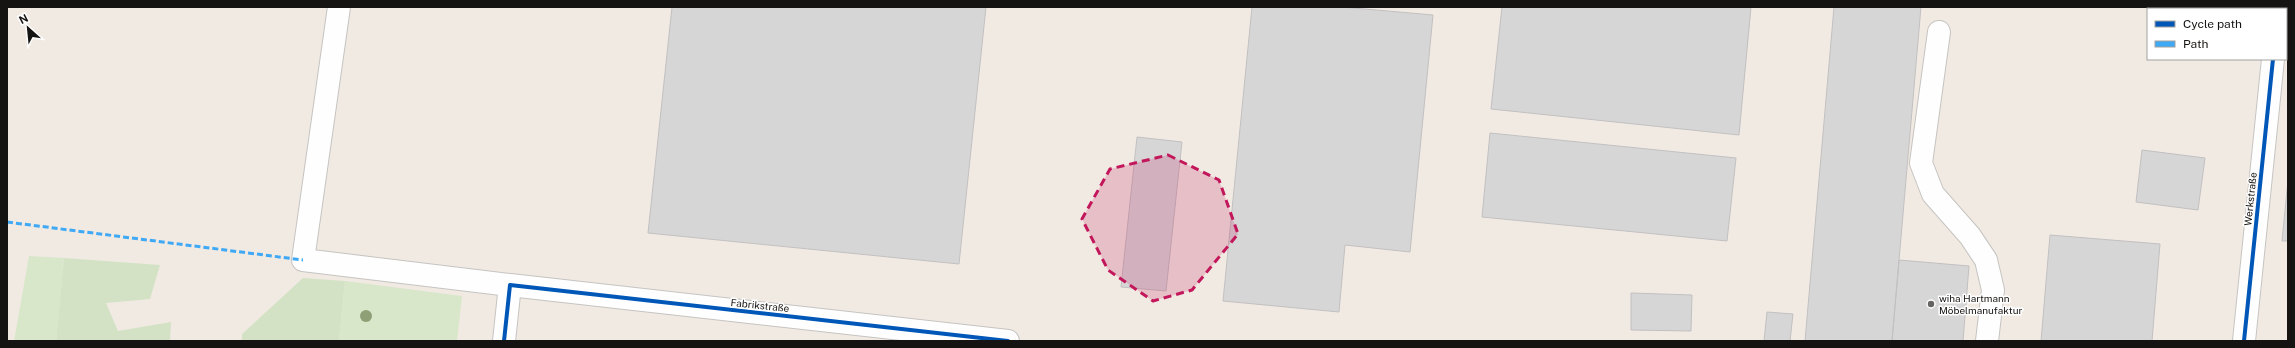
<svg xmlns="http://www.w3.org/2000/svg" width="2295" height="348" font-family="'Public Sans',sans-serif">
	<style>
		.built { fill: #f1eae3; fill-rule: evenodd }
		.green { fill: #d8e6ca }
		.forest { fill: #d3e2c5 }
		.building { fill: #d7d6d6; stroke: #c2c0c1 }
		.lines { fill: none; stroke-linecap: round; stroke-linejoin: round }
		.minor-casing { stroke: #c6c4c1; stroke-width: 24 }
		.minor { stroke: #fefefe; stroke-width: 22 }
		.quiet { stroke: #3fa9f5; stroke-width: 3; stroke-dasharray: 6 3; stroke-linecap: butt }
		.cycleway-casing { stroke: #fff; stroke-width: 6 }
		.cycleway { stroke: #0057b8; stroke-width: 4 }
		.tree { fill: #8fa077 }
		.marked { fill: #c2185b; fill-opacity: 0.2; stroke: #c2185b; stroke-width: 3; stroke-dasharray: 8 5; stroke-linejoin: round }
		.poi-dot { fill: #666461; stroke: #fff; stroke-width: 1.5 }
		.labels { text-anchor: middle; stroke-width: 3; stroke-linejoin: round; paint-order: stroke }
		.street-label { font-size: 10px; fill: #161412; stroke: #fff }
		.poi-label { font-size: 10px; fill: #161412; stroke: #fff; text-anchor: start }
	</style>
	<rect width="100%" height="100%" fill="#fbf8f5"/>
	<path class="built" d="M7 7H2288V341H7ZM2148 9H2286V59H2148Z"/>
	<path class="green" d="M29 256 64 258 56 341H14Z
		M345 281 462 296 457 341H339Z"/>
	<path class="forest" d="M64 258 160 265 150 299 106 303 118 331 171 322 170 341H56Z
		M303 278 345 281 339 341H242V334Z"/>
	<path class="building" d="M672 7H986L959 264 648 233Z
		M1252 7H1342L1433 15 1410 252 1345 245 1339 312 1223 301Z
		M1502 7H1751L1739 135 1491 109Z
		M1834 7H1921L1892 341H1805Z
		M1490 133 1736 158 1727 241 1482 217Z
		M1137 137 1182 142 1166 291 1121 287Z
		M2142 150 2205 158 2198 210 2136 202Z
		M2288 180V241H2282Z
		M2050 235 2160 244 2152 341H2041Z
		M1899 260 1969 266 1963 341H1892Z
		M1631 293 1692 295 1691 331 1631 330Z
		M1767 312 1793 314 1790 341H1764Z"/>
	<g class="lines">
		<g class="minor-casing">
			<path id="minor" d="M339 7 303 260 510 285 1008 341
				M2278 9V7
				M1939 32 1921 163 1933 194 1970 236 1986 260 1993 290 1987 341
				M504 341 510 285
				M2244 341 2273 59"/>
		</g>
		<use href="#minor" class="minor"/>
		<path class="quiet" d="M7 222 303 260"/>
		<g class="cycleway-casing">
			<path id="cycleway" d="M504 341 510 285 1008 341
				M2244 341 2273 59"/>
		</g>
		<use href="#cycleway" class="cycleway"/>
	</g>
	<circle class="tree" cx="366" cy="316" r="6"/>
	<path class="marked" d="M1168 155 1219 180 1238 234 1192 290 1153 301 1108 270 1082 219 1110 169Z"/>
	<circle class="poi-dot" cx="1931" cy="304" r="4"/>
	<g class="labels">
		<g class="street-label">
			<text transform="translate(2250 199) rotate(-84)" y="4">Werkstraße</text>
			<text transform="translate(760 305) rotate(6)" y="4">Fabrikstraße</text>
		</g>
		<g class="poi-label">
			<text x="1939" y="302">wiha Hartmann<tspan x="1939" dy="12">Möbelmanufaktur</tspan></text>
		</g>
	</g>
	<rect width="2295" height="348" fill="none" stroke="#161412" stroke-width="16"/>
	<rect x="2147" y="8" width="140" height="52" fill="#ffffff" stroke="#a2a1a0"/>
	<rect x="2155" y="21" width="20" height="6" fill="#0057b8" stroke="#a2a1a0"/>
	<text x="2183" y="28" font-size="12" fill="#161412">Cycle path</text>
	<rect x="2155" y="41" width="20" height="6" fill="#3fa9f5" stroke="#a2a1a0"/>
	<text x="2183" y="48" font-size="12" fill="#161412">Path</text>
	<g transform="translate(28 28) rotate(333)" stroke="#ffffff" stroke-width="3" paint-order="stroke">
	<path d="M0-3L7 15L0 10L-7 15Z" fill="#161412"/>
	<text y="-6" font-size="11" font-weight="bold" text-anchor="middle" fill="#161412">N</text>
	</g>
</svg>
